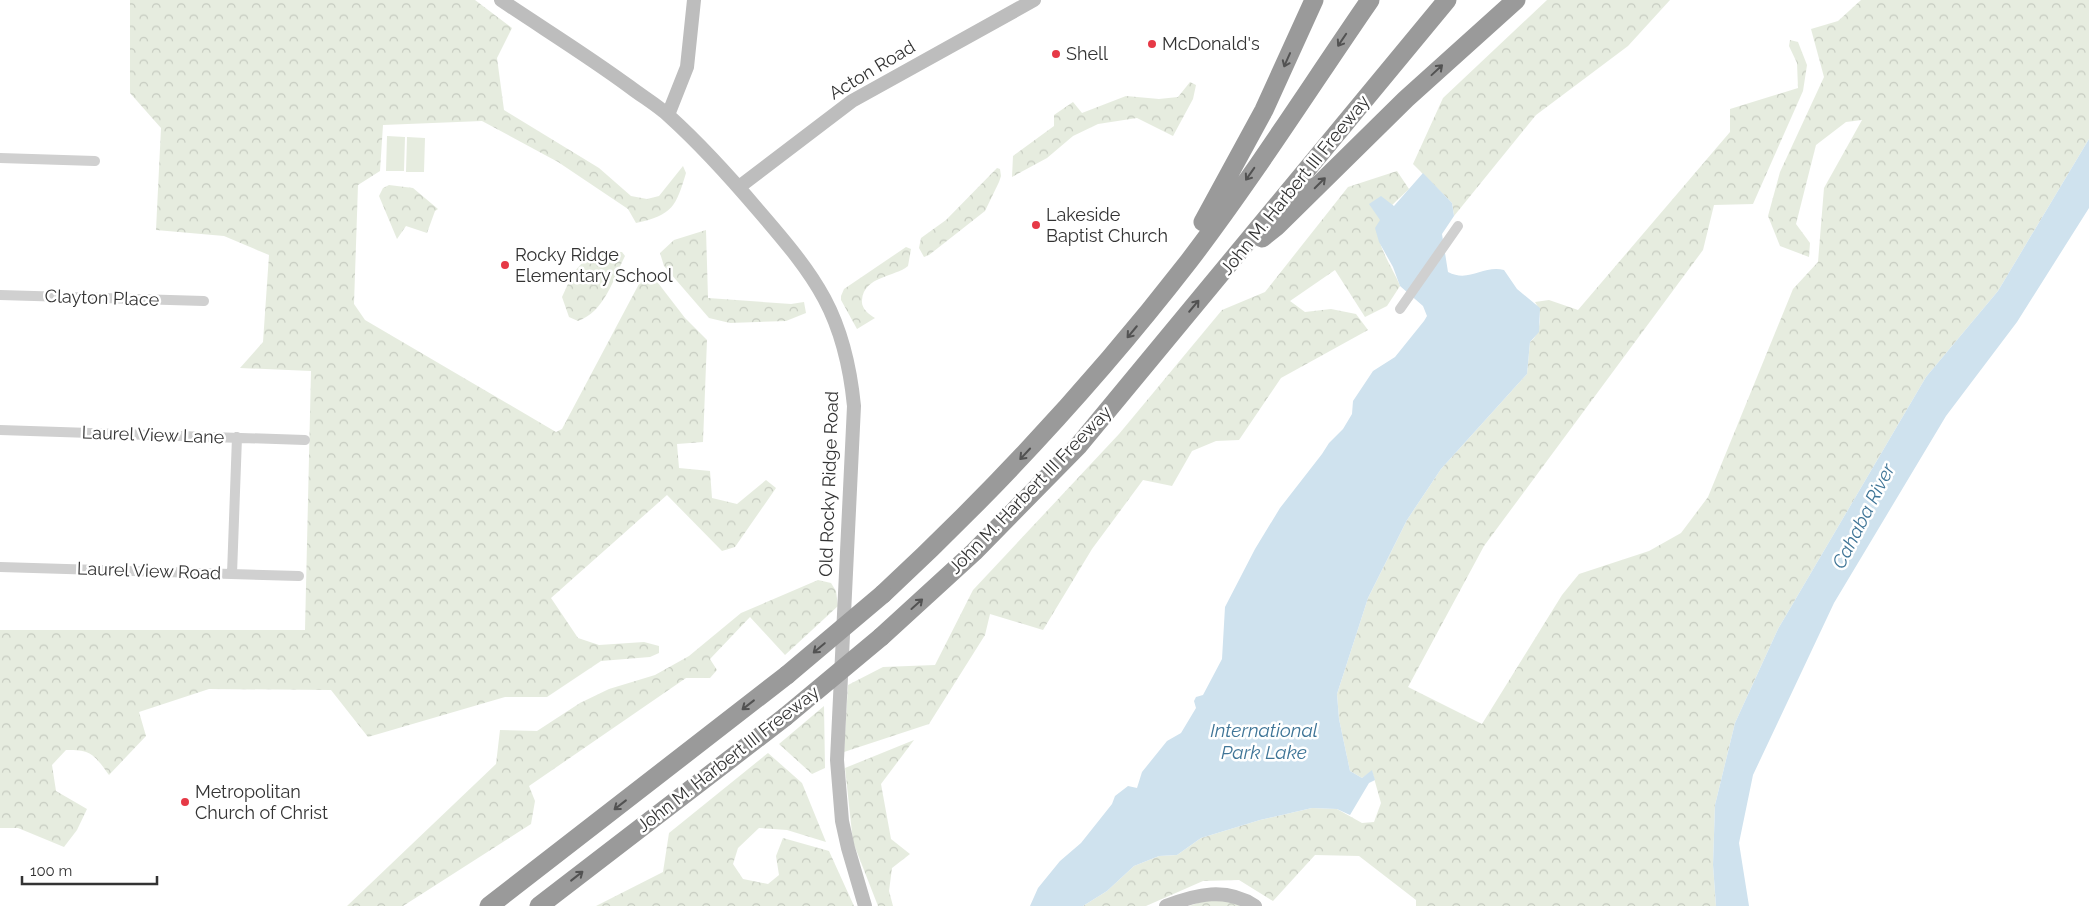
<svg xmlns="http://www.w3.org/2000/svg" width="2089" height="906" font-family="Raleway,sans-serif">
	<style>
		.grass { fill: #e6ecdf }
		.forest { fill: url(#forest-crowns) }
		.water { fill: #cfe2ee }
		.lines { fill: none; stroke-linecap: round; stroke-linejoin: round }
		.street { stroke: #d0d0d0; stroke-width: 10 }
		.secondary { stroke: #bdbdbd; stroke-width: 14 }
		.highway { stroke: #9a9a9a; stroke-width: 19 }
		.highway-bridge { stroke: #9a9a9a; stroke-width: 19 }
		.oneway { stroke: #525252 }
		.poi-dot { fill: #e63946; stroke: #fff; stroke-width: 2 }
		.labels { text-anchor: middle; stroke-width: 5; stroke-linejoin: round; paint-order: stroke }
		.poi-label { font-size: 18px; fill: #333; stroke: #fff; text-anchor: start }
		.street-label { font-size: 18px; fill: #333; stroke: #fff }
		.water-label { font-size: 19px; font-style: italic; fill: #3f7597; stroke: #fff }
	</style>
	<defs>
		<pattern id="forest-crowns" width="20" height="18" patternUnits="userSpaceOnUse" patternTransform="scale(1.25)"><rect width="20" height="18" fill="#e6ecdf"/><path d="M2 6a3 3 0 1 1 6 0M12 15a3 3 0 1 1 6 0" fill="none" stroke="#c6cbc0"/></pattern>
	</defs>
	<rect width="100%" height="100%" fill="#fff"/>
	<path class="grass" d="M387 136 405 137 404 171H386Z
		M407 137 425 138 424 172H406Z"/>
	<path class="forest" d="M130 0H475L512 28 497 58 504 110 599 168 631 196 647 199 659 196 683 166 686 173C676 206 673 215 636 223L628 209 558 162 482 121 383 125 380 171 358 185 354 304 365 320 556 432 562 429 640 282 649 277 655 279 685 318 707 340 703 442 677 444 679 468 710 471 712 498 737 504 766 480 776 488 735 547 722 551 667 495 551 598 578 638 599 645 644 642 659 646V653L650 657 601 661 547 697H505L368 737 331 690 209 689 139 712 146 736 109 775C95 756 92 749 66 750L52 765 56 791 87 809 77 830 64 847 18 828H0V630H305L311 371 240 368 263 342 269 255 224 236 156 230 161 128 130 93Z
		M1547 0H1670L1628 46 1536 115 1454 216 1452 203 1413 164 1443 98Z
		M1861 0H2089V139L1998 291 1926 377 1778 629 1735 723 1715 805 1713 865 1716 906H1416V900L1359 856 1315 855 1273 901 1239 880 1203 881 1146 906H1083L1107 891 1134 866 1159 856 1177 855 1201 838 1260 820 1312 808 1337 809 1362 823 1374 822 1381 803 1372 771 1362 778 1350 771 1339 719 1337 694 1368 598 1407 520 1441 469 1527 374 1530 342C1541 334 1543 312 1535 302L1549 300 1578 310 1730 132V109L1798 88 1797 63 1789 46 1790 40 1798 42 1807 65 1803 91 1753 204 1714 205 1703 250 1484 546 1408 687 1482 724 1562 595 1579 574 1649 551 1681 533 1708 497 1793 289 1818 262 1824 188 1862 120 1846 122 1816 145 1796 224 1810 243 1809 257 1780 246 1768 216 1780 172 1824 77 1811 29 1838 21Z
		M1190 82 1196 85 1193 99 1173 136 1137 118 1098 124 1073 136 1047 158 1012 177 1013 156 1054 126V115L1073 102 1082 113 1126 96 1159 99 1178 97Z
		M997 168 1000 169 1001 176 999 182 985 211 929 255 924 257 919 248 921 238 946 220Z
		M1397 171 1409 189C1402 196 1383 212 1380 221 1372 241 1393 267 1400 286L1387 306 1365 317 1335 270 1290 301 1305 312 1331 309 1356 314 1368 330 1281 378 1239 440 1216 441 1192 451 1172 486 1143 480 1092 549 1043 630 990 614 985 635 929 724 844 752 848 685 883 667 935 665 973 590 1119 434 1222 310 1265 292 1348 187Z
		M389 185 413 188 438 209 435 211 427 233 406 226 397 239 379 196 383 188Z
		M706 230 708 298 791 304 804 302 806 313 786 321 730 323 709 318 664 266 660 253 674 240Z
		M906 247 911 249 908 266C895 277 864 276 862 300 861 308 868 314 875 318L857 329 841 300V296L844 289Z
		M593 251 622 252 625 256C613 280 604 312 578 321L569 317 562 297 573 273Z
		M818 580 831 583 836 591 838 606 785 655 750 617 710 659 717 670 710 678H686L529 786 535 801 531 824 403 906H347L496 764 500 730 537 731 580 703 609 689 655 675 689 656 741 613Z
		M824 706 825 768 812 774 779 744Z
		M914 740 881 784 891 839 910 854 892 868 889 891 893 906H878L853 842 845 768Z
		M768 753 802 783 826 842 787 830 759 828 738 848 733 864 743 879 768 884 779 875 776 856 783 838 829 851 854 906H596L663 872 669 833Z
		M1209 899H1229L1241 906H1189Z"/>
	<path class="water" d="M2089 139V208L2017 322 1946 416 1834 603 1753 775 1739 843 1749 906H1716L1713 865 1715 805 1735 723 1778 629 1926 377 1998 291Z
		M1423 173 1452 203 1454 216 1442 234 1448 272C1469 283 1483 265 1504 270L1517 289 1540 308 1539 332 1530 342 1527 374 1441 469 1407 520 1368 598 1337 694 1339 719 1350 771 1362 778 1372 770 1375 780 1369 783 1350 815 1337 809 1312 808 1260 820 1201 838 1177 855 1159 856 1134 866 1107 891 1083 906H1030L1038 888 1060 861 1081 843 1112 804 1115 796 1128 786 1137 788 1142 772 1167 741 1181 733 1196 708 1194 701 1196 697 1203 695 1222 659 1225 607 1255 549 1280 508 1322 454 1329 443 1343 429 1352 414 1353 401 1373 371 1395 357 1424 321 1427 316 1423 306 1400 286 1393 267 1379 242 1375 228 1380 220 1369 204 1381 196 1394 206Z"/>
	<g class="lines">
		<path class="street" d="M0 158 95 161
			M0 295 204 301
			M1400 309 1458 226
			M0 430 305 440
			M0 567 299 576
			M232 574 237 437"/>
		<path class="secondary" d="M501 0C544 29 588 56 630 87 643 97 657 105 669 116 701 145 730 177 758 210 816 277 845 314 854 406L837 760 842 821 848 848 865 906
			M668 115 687 67 694 0
			M739 187 852 101 1034 0
			M1166 906C1197 894 1226 887 1255 906"/>
		<path class="highway" d="M1203 222 1264 110 1314 0
			M1262 238 1277 226 1406 99 1516 0
			M883 594C994 491 1096 381 1189 261 1253 177 1310 87 1370 0
			M881 637 974 552 1079 445 1447 0
			M489 906 787 675
			M539 906 785 717"/>
		<path class="highway-bridge" d="M787 675 883 594
			M785 717 881 637"/>
	</g>
	<defs><path id="oneway-shaft" d="M-6 0H5M1.5-3L5.5 0L1.5 3" fill="none" stroke-width="1.6" stroke-linecap="round" stroke-linejoin="round" transform="scale(1.25)"/></defs>
	<g class="oneway">
		<use href="#oneway-shaft" transform="translate(1342 40) rotate(124)"/>
		<use href="#oneway-shaft" transform="translate(1287 60) rotate(114)"/>
		<use href="#oneway-shaft" transform="translate(1437 70) rotate(-43)"/>
		<use href="#oneway-shaft" transform="translate(1250 174) rotate(125)"/>
		<use href="#oneway-shaft" transform="translate(1320 183) rotate(-45)"/>
		<use href="#oneway-shaft" transform="translate(1194 306) rotate(-50)"/>
		<use href="#oneway-shaft" transform="translate(1132 332) rotate(130)"/>
		<use href="#oneway-shaft" transform="translate(1025 454) rotate(133)"/>
		<use href="#oneway-shaft" transform="translate(917 604) rotate(-42)"/>
		<use href="#oneway-shaft" transform="translate(819 648) rotate(140)"/>
		<use href="#oneway-shaft" transform="translate(748 705) rotate(142)"/>
		<use href="#oneway-shaft" transform="translate(620 805) rotate(142)"/>
		<use href="#oneway-shaft" transform="translate(577 876) rotate(-38)"/>
	</g>
	<g class="poi-dot">
		<circle cx="1152" cy="44" r="5"/>
		<circle cx="1056" cy="54" r="5"/>
		<circle cx="1036" cy="225" r="5"/>
		<circle cx="505" cy="265" r="5"/>
		<circle cx="185" cy="802" r="5"/>
	</g>
	<g class="labels">
		<g class="poi-label">
			<text x="1162" y="50">McDonald's</text>
			<text x="1066" y="60">Shell</text>
			<text x="1046" y="221">Lakeside<tspan x="1046" dy="21">Baptist Church</tspan></text>
			<text x="515" y="261">Rocky Ridge<tspan x="515" dy="21">Elementary School</tspan></text>
			<text x="195" y="798">Metropolitan<tspan x="195" dy="21">Church of Christ</tspan></text>
		</g>
		<g class="street-label">
			<text transform="translate(872 70) rotate(-31)" y="6">Acton Road</text>
			<text transform="translate(1295 185) rotate(-51)" y="6">John M. Harbert III Freeway</text>
			<text transform="translate(102 298) rotate(2)" y="6">Clayton Place</text>
			<text transform="translate(153 435) rotate(2)" y="6">Laurel View Lane</text>
			<text transform="translate(829 484) rotate(-88)" y="6">Old Rocky Ridge Road</text>
			<text transform="translate(1030 490) rotate(-46)" y="6">John M. Harbert III Freeway</text>
			<text transform="translate(149 571) rotate(2)" y="6">Laurel View Road</text>
			<text transform="translate(728 759) rotate(-38)" y="6">John M. Harbert III Freeway</text>
		</g>
		<g class="water-label">
			<text transform="translate(1863 516) rotate(-63)" y="7">Cahaba River</text>
			<text x="1264" y="737">International<tspan x="1264" dy="22">Park Lake</tspan></text>
		</g>
	</g>
	<path d="M22 876v8h135v-8" fill="none" stroke="#333333" stroke-width="2.5"/>
	<text x="30" y="876" font-size="15" fill="#333333" stroke="#ffffff" stroke-width="4" paint-order="stroke">100 m</text>
</svg>
